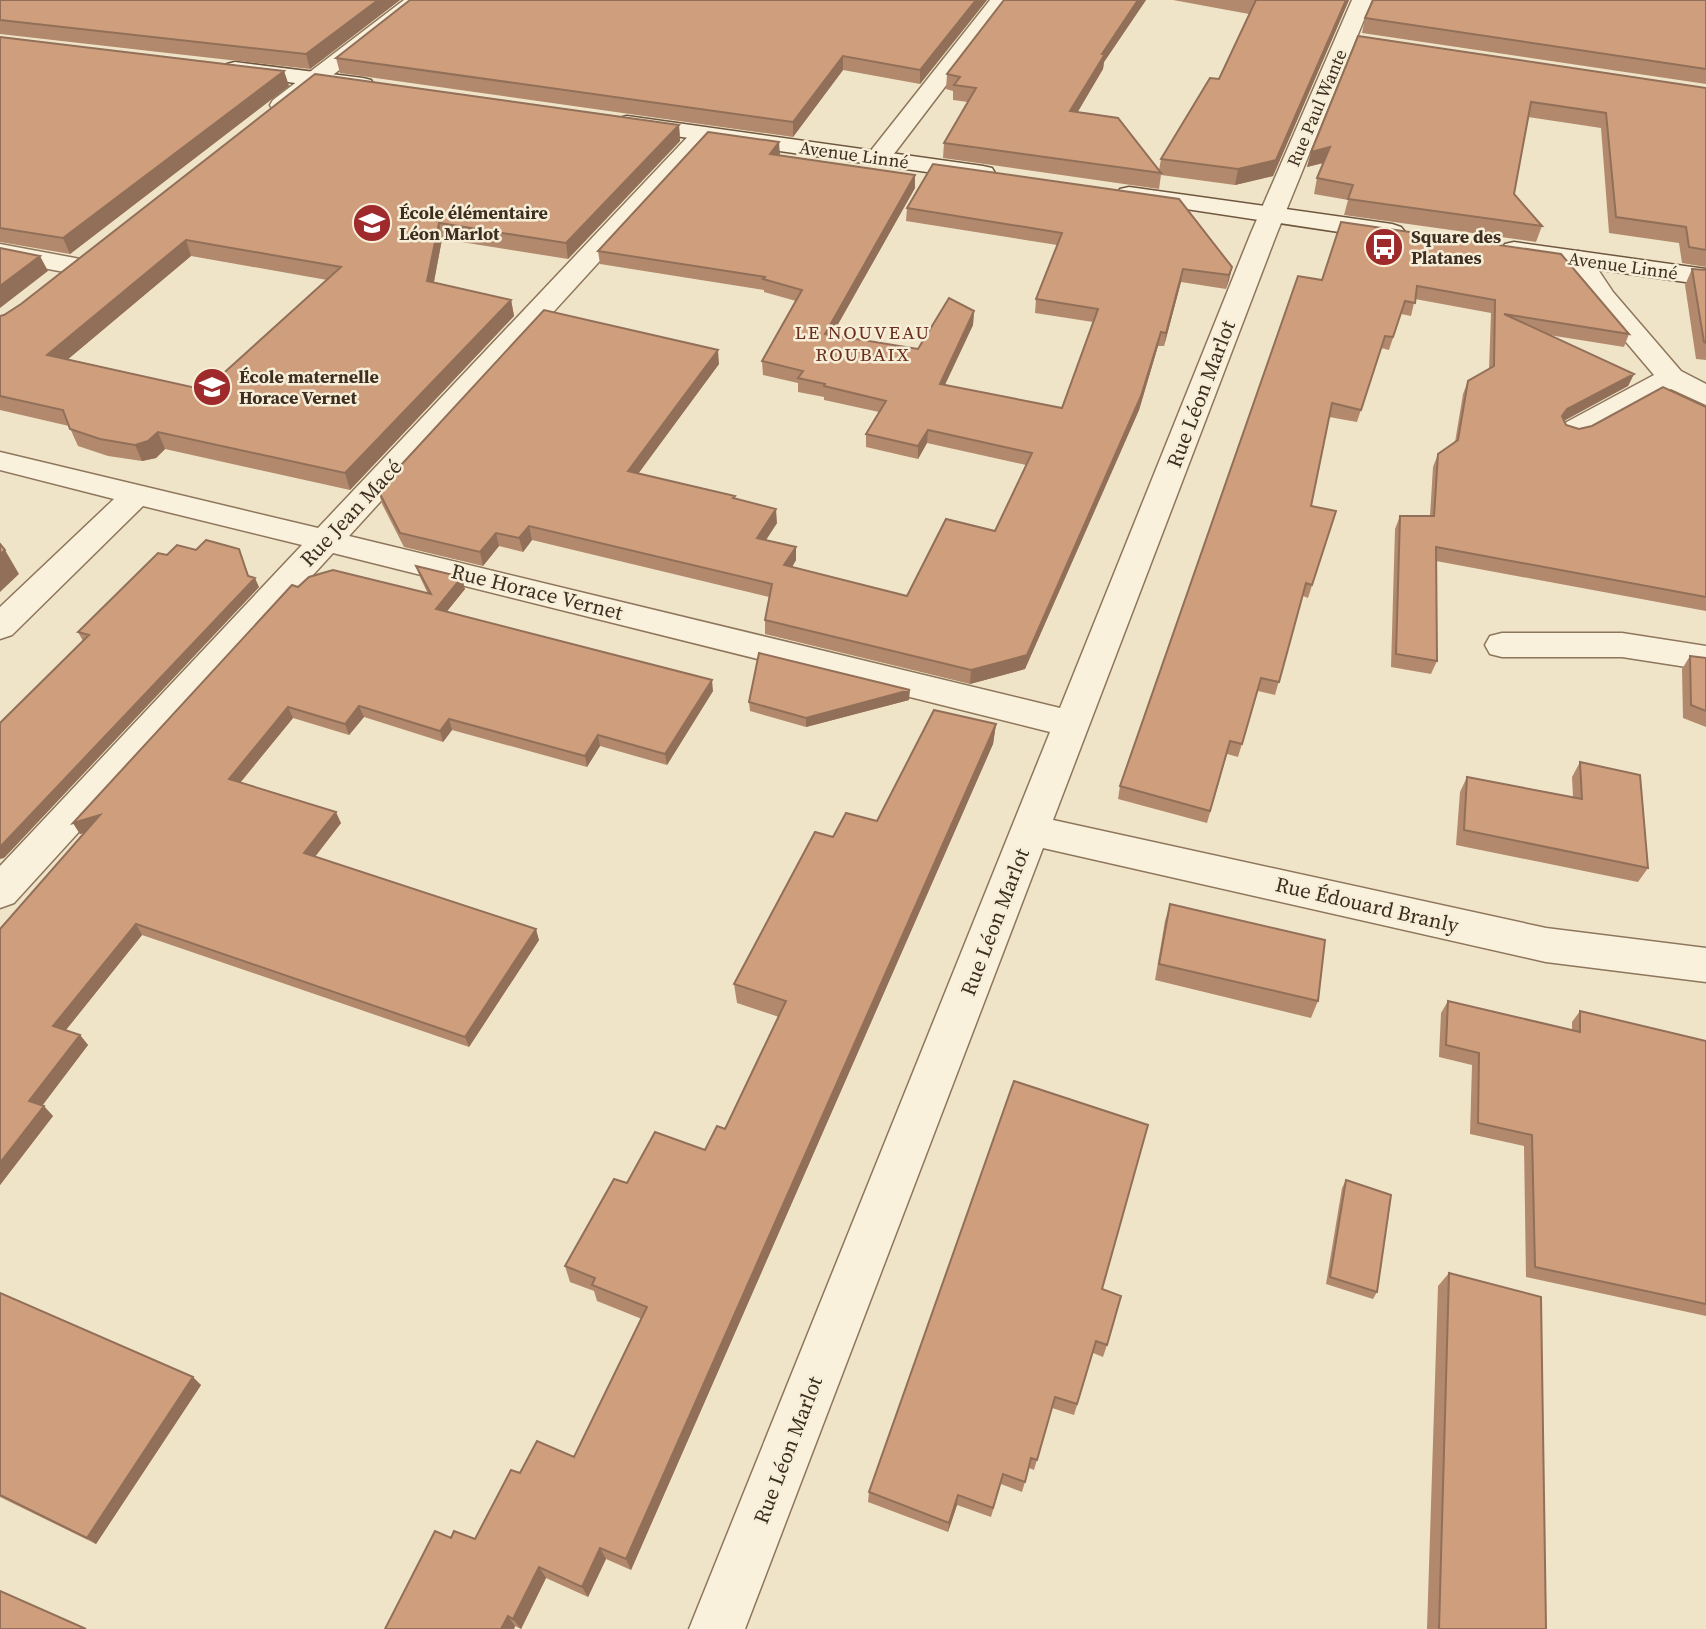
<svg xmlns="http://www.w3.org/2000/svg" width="1706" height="1629" font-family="'Source Serif 4',serif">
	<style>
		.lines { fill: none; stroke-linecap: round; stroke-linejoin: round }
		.street-casing { stroke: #8d765c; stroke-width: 3 }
		.secondary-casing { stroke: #6f573f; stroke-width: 3 }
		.street { fill: #faf1dc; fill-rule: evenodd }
		.secondary { fill: #faf1dc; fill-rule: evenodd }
		.wall { fill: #b2896c; fill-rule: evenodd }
		.shaded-wall { fill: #916f58 }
		.building { fill: #cf9f7d; stroke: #916f58; stroke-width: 2; fill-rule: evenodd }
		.labels { text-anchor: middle; stroke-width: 5; stroke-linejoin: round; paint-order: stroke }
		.far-street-label { font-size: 18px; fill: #3d2e20; stroke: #f7eed8 }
		.far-poi-label { font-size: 18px; font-weight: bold; fill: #3d2e20; stroke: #f7eed8; text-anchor: start }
		.far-neighbourhood-label { font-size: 19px; letter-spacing: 2px; fill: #6b2e1e; stroke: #f7eed8 }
		.street-label { font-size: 21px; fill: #3d2e20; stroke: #f7eed8 }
	</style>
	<rect width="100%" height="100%" fill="#f0e4c8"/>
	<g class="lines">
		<g class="street-casing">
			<path id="street" d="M404 0H427L289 110H273L270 105 273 100Z
				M990 0H1011L887 163 878 165 869 163 866 158 869 153Z
				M1352 0H1372L1277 233 1053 820 1546 928 1706 948V982L1546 962 1043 848 745 1629H689L1050 732 333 553 14 903 0 908V866L302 545 143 506 12 635 0 639V607L114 499 0 470V452L318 528 695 129H711L715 134 711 139 349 536 1060 708 1251 233Z
				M0 244 75 258 84 260 88 266 84 272 75 274 0 260Z
				M1578 251 1587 253 1613 292 1681 371 1706 384V405L1671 389 1585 436 1574 439 1563 436 1559 430 1563 424 1654 375 1593 303 1565 259 1569 253Z
				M1502 633H1622L1706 646V670L1622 657H1502L1490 654 1485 645 1490 636Z"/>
		</g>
		<g class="secondary-casing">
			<path id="secondary" d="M235 62 363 78 371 80 374 85 371 90 363 92 227 74 224 69 227 64Z
				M627 116 983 166 992 168 995 173 992 178 983 180 619 128 615 123 619 118Z
				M1129 187 1392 224 1401 227 1405 232 1401 237 1392 240 1120 199 1117 194 1120 189Z
				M1514 242 1706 269V285L1505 256 1501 250 1505 244Z"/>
		</g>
		<use href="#street" class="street"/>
		<use href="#secondary" class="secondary"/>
	</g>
	<path class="wall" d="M0 0H400L310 69 0 34Z
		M987 0 920 84 843 70 793 137 340 73 336 58Z
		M1004 0H1146L1104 62 1103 69 1077 112 1159 170 1161 159 1219 79 1249 14 1173 0H1349L1273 176 1235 185 1161 175 1159 189 943 158 944 143 968 102 953 100V91L946 89 947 74Z
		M1706 0V84L1362 33 1365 18Z
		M1358 36 1706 88V267L1682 263 1679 243 1609 233 1601 128 1528 117 1514 194 1542 226 1536 242 1344 215 1348 200 1314 194 1317 178 1324 163 1307 167Z
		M0 37 284 71 289 86 70 254 0 242Z
		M315 74 679 125 680 141 568 259 442 239 434 282 511 300 514 316 350 490 165 449 156 458 142 461 108 456 78 446 69 426 0 410V316L4 315 21 304ZM191 256 327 280 205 390 68 359Z
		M780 155 915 175V188L832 335 918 349 974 311 973 325 945 385 1062 408 1093 322 1035 313 1036 299 1057 245 906 221 907 208 933 164 1232 267 1229 280 1226 289 1181 282 1164 346H1158L1139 410 1025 669 970 684 765 634V620L769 597 532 540 523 552 499 546 483 566 404 547 382 504 378 490 719 364 638 473 735 496V499L777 523 766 540 796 560 792 567 907 596 995 531 1026 465 927 443 918 459 866 447V434L879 412 824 400V397L798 392V383L763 375 762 361 796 301 764 292V290L600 264 598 251Z
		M1341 222 1629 334 1624 347 1549 335 1634 374 1628 386 1564 420 1566 425 1579 429 1706 407V611L1436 561 1437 661 1431 674 1391 667 1395 529 1400 516H1430L1433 467 1438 454 1455 442 1463 394 1468 381 1489 369 1491 313 1415 299 1411 316 1401 314 1389 350 1381 348 1357 422 1329 417 1311 506 1336 511 1308 598 1303 596 1275 695 1258 691 1238 757 1227 754 1207 823 1118 799 1120 786 1322 280Z
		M1692 269 1706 270V360L1696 359 1685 285Z
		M239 549 249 576 259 587 4 858 83 641 78 632 167 555 196 550Z
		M416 566 465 589 447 611 713 691 667 765 600 746 587 767 452 730 443 742 364 717 349 735 293 718 240 783 341 823 315 857 539 940 469 1047 142 935 66 1030 80 1035 88 1045 42 1106 53 1116 0 1185V929L84 833 80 834 73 823 298 587 428 594 420 577Z
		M1690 656 1706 658V727L1683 718 1682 669Z
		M909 700 806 727 750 711 749 702Z
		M996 724 993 744 631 1570 606 1559 588 1597 546 1578 521 1629 515 1626 514 1629 451 1538 475 1539 520 1473 574 1457 642 1319 597 1301 594 1291 570 1282 565 1266 627 1183 705 1150 725 1129 779 1017 737 1003 734 984 833 837 877 821Z
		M1580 762 1648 868 1638 882 1456 845 1460 792 1467 777 1573 797 1572 777Z
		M1170 904 1318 1001 1311 1018 1155 980 1165 921Z
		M1448 1001 1572 1030V1022L1580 1011 1706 1041V1316L1526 1277 1524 1146 1470 1134 1472 1065 1439 1057 1441 1013Z
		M1346 1180 1377 1292 1373 1299 1326 1284 1342 1188Z
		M1449 1273 1546 1629H1427L1438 1286Z
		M1102 1289 1107 1345 1103 1357 1093 1353 1074 1415 1052 1408 1034 1470 1029 1468 1022 1492 1001 1484 991 1517 957 1505 948 1532 868 1502 869 1492Z
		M0 1293 201 1385 96 1544 0 1497Z"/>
	<path class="shaded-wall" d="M378 0H400L310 69 306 54Z
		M976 0H987L920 84V70Z
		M1138 0H1146L1104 62 1103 69 1069 127 1070 111 1102 54Z
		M1346 0H1349L1273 176 1235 185 1238 169Z
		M843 56V70L793 137V122Z
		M284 71 289 86 70 254 63 238Z
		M679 125 680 141 568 259 566 243Z
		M779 142 780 155 770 154Z
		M1330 147 1326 162 1307 167 1311 152Z
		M915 175V188L825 347V334Z
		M439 223 442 239 431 297 427 281Z
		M186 240 191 256 54 371 47 355Z
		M40 256 48 271 0 308V286Z
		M1232 267 1229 280 1226 289 1229 275Z
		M1183 269 1181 282 1164 346 1166 333Z
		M511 300 514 316 350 490 345 473Z
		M974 311 973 325 939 397 940 384Z
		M1161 332 1158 346 1139 410 1025 669 970 684 971 670Z
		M718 350 719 364 630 485 628 471Z
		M1634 374 1628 386 1562 422V416L1567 409Z
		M928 430 927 443 918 459V446Z
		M158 432 165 449 156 458 142 461 135 445Z
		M776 509 777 523 758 552 757 538Z
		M529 526 532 540 523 552 519 538Z
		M496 533 499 546 483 566 480 552Z
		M796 547V560L785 579 784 565Z
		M239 549 251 583 255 578 259 587 4 858 0 859V847Z
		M5 550 19 574 0 592V554Z
		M462 577 465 589 440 620 436 609Z
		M712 680 713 691 667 765 665 754Z
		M910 690 909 700 806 727V718Z
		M359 706 364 717 349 735 345 724Z
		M288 707 293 718 234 790 229 779Z
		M449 719 452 730 443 742 440 731Z
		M996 724 993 744 631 1570 626 1559Z
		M598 735 600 746 587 767 585 756Z
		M336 812 341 823 309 864 304 853Z
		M100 815 107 826 80 834 73 823Z
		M136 924 142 935 61 1036 53 1026Z
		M536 929 539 940 469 1047 465 1037Z
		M80 1035 88 1045 38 1111 29 1101Z
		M44 1106 53 1116 0 1185V1163Z
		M193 1377 201 1385 96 1544 87 1538Z
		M958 1495 957 1505 948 1532 949 1523Z
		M600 1548 606 1559 588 1597 582 1587Z
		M539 1567 546 1578 521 1629 513 1619Z
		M508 1616 515 1626 514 1629H501Z"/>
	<path class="building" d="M0 0H378L306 54 0 20Z
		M410 0H976L920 70 843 56 793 122 336 58Z
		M1004 0H1138L1102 54H1105L1070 111 1118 118 1161 173 944 143 976 88 954 85 960 77 947 74Z
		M1254 0H1346L1276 160 1238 169 1161 159 1210 78 1219 79 1256 0Z
		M1373 0H1706V69L1365 18Z
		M1358 36 1706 88V250L1689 247 1686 227 1616 217 1606 113 1531 102 1514 194 1542 226 1348 199 1353 185 1317 178 1330 147 1311 152Z
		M0 37 284 71 63 238 0 228Z
		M315 74 679 125 566 243 439 223 427 281 511 300 345 473 158 432 148 441 135 445 100 439 70 429 63 410 0 396V316L4 315 21 304ZM186 240 341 267 205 390 47 355Z
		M708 132 779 142 770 154 915 175 825 334 918 349 949 298 974 311 940 384 1062 408 1098 309 1036 299 1062 233 907 208 933 164 1179 199 1232 267 1229 275 1183 269 1166 333 1161 332 1141 396 1027 655 971 670 765 620 772 584 529 526 519 538 496 533 480 552 400 533 378 490 544 310 718 350 628 471 735 496 733 498 776 509 757 538 796 547 784 565 907 596 946 519 995 531 1032 453 928 430 918 446 866 434 886 401 824 386 825 384 798 378 803 371 762 361 802 290 763 279 765 277 598 251Z
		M1341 222 1561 254 1629 334 1504 314 1634 374 1567 409 1562 416 1566 425 1579 429 1592 426 1663 387 1706 407V597L1436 547 1437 661 1396 654 1400 516H1434L1438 454 1458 440 1468 381 1494 366 1495 300 1417 286 1415 303 1405 301 1393 337 1385 336 1361 410 1332 403 1311 506 1336 511 1312 585 1306 583 1279 682 1261 678 1242 744 1230 741 1210 811 1120 786 1298 276 1322 280Z
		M0 248 40 256 0 286Z
		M1692 269 1706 270V343L1704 342Z
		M206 540 239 549 248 576 255 578 0 847V723L89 635 78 632 158 553 167 555 177 545 196 550Z
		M0 544 5 550 0 554Z
		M416 566 462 577 436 609 712 680 665 754 598 735 585 756 449 719 440 731 359 706 345 724 288 707 229 779 336 812 304 853 536 929 465 1037 136 924 53 1026 80 1035 29 1101 44 1106 0 1163V929L100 815 73 823 292 585 298 587 309 577 333 570 431 594Z
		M759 653 910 690 806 718 749 702Z
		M1690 656 1706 658V711L1691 705Z
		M934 710 996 724 626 1559 600 1548 582 1587 539 1567 513 1619 508 1616 501 1629H385L435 1531 451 1538 454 1531 475 1539 511 1470 520 1473 537 1441 574 1457 647 1307 592 1285 595 1278 565 1266 614 1179 627 1183 655 1132 705 1150 717 1126 725 1129 786 1001 734 984 815 832 833 837 846 813 877 821Z
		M1580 762 1640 775 1648 868 1464 830 1467 777 1582 799Z
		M1170 904 1325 940 1318 1001 1159 964Z
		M1448 1001 1580 1032V1011L1706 1041V1304L1535 1267 1532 1135 1478 1123 1479 1053 1446 1045Z
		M1014 1081 1148 1125 1102 1289 1121 1296 1107 1345 1096 1341 1077 1404 1055 1397 1037 1460 1031 1458 1025 1482 1003 1474 993 1508 958 1495 949 1523 869 1492Z
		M1346 1180 1391 1195 1377 1292 1330 1277Z
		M1449 1273 1541 1297 1546 1629H1439Z
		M0 1293 193 1377 87 1538 0 1495Z
		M0 1591 86 1629H0Z"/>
	<defs>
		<g id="school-disc" transform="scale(2.0125)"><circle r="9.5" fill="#9e2a2b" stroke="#f7eed8"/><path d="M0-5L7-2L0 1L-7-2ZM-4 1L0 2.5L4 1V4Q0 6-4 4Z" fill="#fff"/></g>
		<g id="bus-disc" transform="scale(2.0125)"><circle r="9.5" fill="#9e2a2b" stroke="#f7eed8"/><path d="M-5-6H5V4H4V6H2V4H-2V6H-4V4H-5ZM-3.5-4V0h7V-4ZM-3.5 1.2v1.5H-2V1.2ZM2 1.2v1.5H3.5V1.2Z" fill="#fff"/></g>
	</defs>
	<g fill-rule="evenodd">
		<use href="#school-disc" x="372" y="223"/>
		<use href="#bus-disc" x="1384" y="247"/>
		<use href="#school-disc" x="212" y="387"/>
	</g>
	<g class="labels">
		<g class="far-street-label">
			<text transform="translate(1317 108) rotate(-67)" y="6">Rue Paul Wante</text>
			<text transform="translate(854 155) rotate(8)" y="6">Avenue Linné</text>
			<text transform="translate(1623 266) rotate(8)" y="6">Avenue Linné</text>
		</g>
		<g class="far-poi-label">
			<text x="399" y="219">École élémentaire<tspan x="399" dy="21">Léon Marlot</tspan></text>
			<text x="1411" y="243">Square des<tspan x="1411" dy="21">Platanes</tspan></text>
			<text x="239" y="383">École maternelle<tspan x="239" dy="21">Horace Vernet</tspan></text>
		</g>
		<g class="far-neighbourhood-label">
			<text x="863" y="339">LE NOUVEAU<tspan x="863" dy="22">ROUBAIX</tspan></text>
		</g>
		<g class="street-label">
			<text transform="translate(1201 394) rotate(-69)" y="7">Rue Léon Marlot</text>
			<text transform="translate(351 513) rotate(-47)" y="7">Rue Jean Macé</text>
			<text transform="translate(537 592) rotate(14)" y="7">Rue Horace Vernet</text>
			<text transform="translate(1367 905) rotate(13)" y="7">Rue Édouard Branly</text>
			<text transform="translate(995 922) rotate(-69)" y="7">Rue Léon Marlot</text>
			<text transform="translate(788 1450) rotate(-69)" y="7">Rue Léon Marlot</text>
		</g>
	</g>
</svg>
